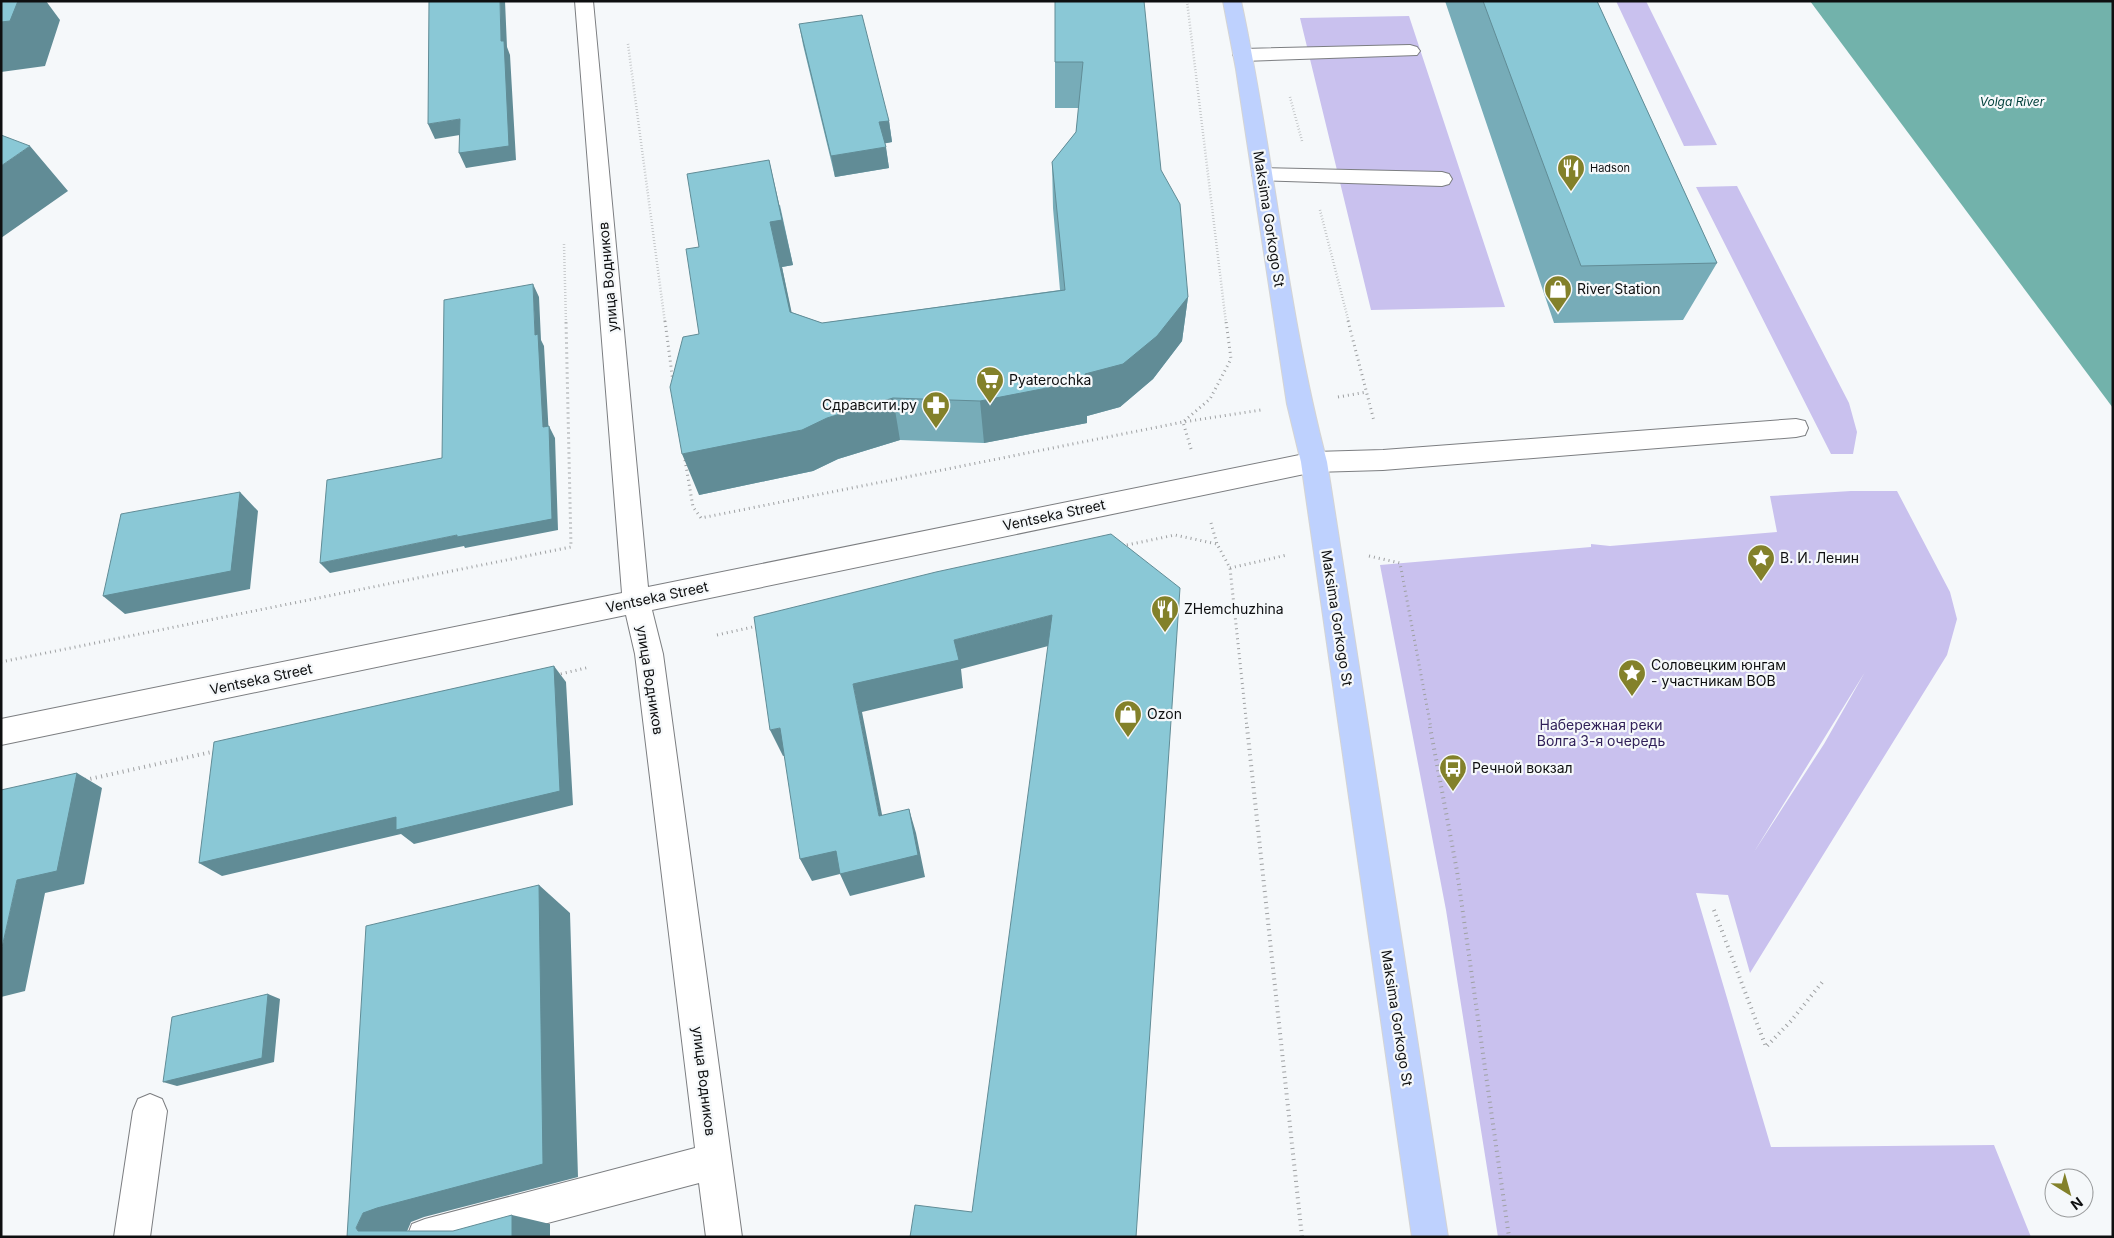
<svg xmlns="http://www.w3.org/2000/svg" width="2114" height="1238" font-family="Inter,sans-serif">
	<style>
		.green { fill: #c9c1ee; fill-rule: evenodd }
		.water { fill: #72b2ab }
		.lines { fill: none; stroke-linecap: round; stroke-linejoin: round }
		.minor-casing { stroke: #7c7e81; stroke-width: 2 }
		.major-casing { stroke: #d4d4d4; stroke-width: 2 }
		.path-far2 { stroke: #9ea0a2; stroke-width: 2.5; stroke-dasharray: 0.5 2.5; stroke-linecap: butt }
		.path-far1 { stroke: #9ea0a2; stroke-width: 3; stroke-dasharray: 1 4; stroke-linecap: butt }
		.path { stroke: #9ea0a2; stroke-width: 4; stroke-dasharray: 1 4.5; stroke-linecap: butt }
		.minor { fill: #fff; fill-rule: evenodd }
		.major { fill: #bed1fe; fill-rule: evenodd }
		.wall { fill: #77acb8 }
		.shaded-wall { fill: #618c96 }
		.building { fill: #8ac8d6; stroke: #618c96 }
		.labels { text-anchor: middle; stroke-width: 4.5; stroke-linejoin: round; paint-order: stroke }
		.far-poi-label { font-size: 11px; fill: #0e0f10; stroke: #f5f8fa; text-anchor: start }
		.far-water-label { font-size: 12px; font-style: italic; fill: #02413c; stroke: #f5f8fa }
		.street-label { font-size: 14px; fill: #0e0f10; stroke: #f5f8fa }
		.poi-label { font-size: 14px; fill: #0e0f10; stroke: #f5f8fa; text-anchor: start }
		.park-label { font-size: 14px; fill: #312159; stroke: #f5f8fa }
	</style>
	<rect width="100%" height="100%" fill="#f5f8fa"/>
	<path class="green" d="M1616 1H1646L1717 145 1684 146Z
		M1409 16 1505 307 1371 310 1300 18Z
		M1737 186 1849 403 1857 432 1853 454H1831L1696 187Z
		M1851 491H1897L1950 592 1957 619 1947 655 1750 973 1728 895 1696 893 1771 1147 1994 1145 2031 1237H1498L1446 910 1380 565 1591 547V544L1610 546 1777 532 1770 496ZM1865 672 1824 744 1754 852Z"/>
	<path class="water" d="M1810 1H2113V408Z"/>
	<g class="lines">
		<g class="minor-casing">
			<path id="minor" d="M575 1H593L648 587 1314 452 1383 450 1796 419 1805 421 1808 428 1805 435 1796 437 1383 470 1314 472 652 610 663 654 742 1237H706L699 1183 495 1237H407L412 1224 425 1219 695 1148 635 654 626 615 1 745V719L622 593Z
				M1410 45 1417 47 1420 51 1417 55 1243 61 1236 59 1233 55 1236 51 1243 49Z
				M1262 168 1442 172 1449 174 1452 179 1449 184 1442 186 1255 180 1252 175 1255 170Z
				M150 1094 162 1099 167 1111 150 1237H114L133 1111 138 1099Z"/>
		</g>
		<g class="major-casing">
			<path id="major" d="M1223 1H1241C1274 153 1287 312 1327 462L1448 1237H1412L1301 462 1287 404 1236 69Z"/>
		</g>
		<path class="path-far2" d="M1187 1 1226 323
			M628 44 665 323
			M1290 97 1302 141
			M1320 210 1349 323
			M564 244 566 323"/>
		<path class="path-far1" d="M665 321 673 382
			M1348 321 1374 421
			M1338 397 1367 392
			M1191 449 1183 422 1210 399 1231 359 1226 321
			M685 460 693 507 701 518 1183 422 1261 410
			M1211 523 1217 544
			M1122 546 1175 535 1217 544 1230 568 1247 728
			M1369 556 1400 563 1431 728
			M1230 568 1287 555
			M717 635 757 626
			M1 662 571 547 566 321
			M556 675 590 667"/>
		<path class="path" d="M1247 727 1302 1237
			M1430 727 1457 871 1509 1237
			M85 780 216 751
			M1714 910 1766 1047 1791 1021 1824 980"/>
		<use href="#minor" class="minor"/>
		<use href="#major" class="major"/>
	</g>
	<path class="wall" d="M1055 1 1161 170 1188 297 1182 341 1153 379 1120 407 1087 416V423L984 443 900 440 838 459 813 471 699 495V247L780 205 793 265 782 267 791 312 822 323 1060 290 1053 208 1052 162 1076 132 1079 108H1055Z
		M1445 1H1597L1717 263 1683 320 1554 323Z
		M799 24 889 121 892 142 885 143 889 168 835 177 803 45Z"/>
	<path class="shaded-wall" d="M18 1H46L60 20 45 66 1 72V22Z
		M500 1H505L507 47 510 55 516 160 466 168 459 153 501 41Z
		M460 119 466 134 435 139 428 124Z
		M889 121 892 142 882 144 879 122Z
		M30 146 68 191 1 238V166Z
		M886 147 889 168 835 177 831 156Z
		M769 160 793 265 782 267 801 356 790 312 770 222Z
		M533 284 539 297 541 340 544 346 549 437V426L555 438 558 530 465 548 464 546 330 573 320 563 457 535 543 427 535 335Z
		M1188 297 1182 341 1153 379 1120 407 1087 416V423L984 443 980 401Z
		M893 398 900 440 838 459 813 471 699 495 682 454 827 418Z
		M240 492 258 511 250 589 125 614 103 596Z
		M1052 615V645L961 669 963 688 862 712 887 840 879 816 853 684 954 640Z
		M554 666 566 682 573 805 414 844 401 834 222 876 199 863Z
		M780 728 792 754 783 756 770 730Z
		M77 773 102 788 84 884 45 893 25 991 1 997V952L17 880Z
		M909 809 916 833 925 877 850 896 840 874 812 881 800 859Z
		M539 885 570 913 578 1177 424 1217 411 1222 405 1236 358 1231 356 1228 363 1213Z
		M268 994 280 999 274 1062 177 1086 163 1082Z
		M512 1215 550 1224V1237H512Z"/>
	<path class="building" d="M1 1H18L10 21 1 22Z
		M429 1H500L501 41H504L509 146 459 153 460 119 428 124Z
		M1055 1H1144L1161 170 1180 204 1188 297 1157 336 1123 364 1085 374 1088 380 980 401 893 398 827 418 802 430 682 454 670 387 683 337 699 334 686 249 699 247 687 174 769 160 782 220 770 222 790 312 822 323 1065 290 1052 162 1076 132 1083 62H1055Z
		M1483 1H1597L1717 263 1581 266Z
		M862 15 889 121 879 122 886 147 831 156 799 24Z
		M1 135 30 146 1 166Z
		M533 284 535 335 538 334 543 427 549 426 552 519 457 537V535L320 563 327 480 442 458 444 300Z
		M240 492 231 571 103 596 121 514Z
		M1111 534 1180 588 1136 1237H910L915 1205 972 1212 1052 615 954 640 959 660 853 684 879 816 909 809 918 855 840 874 836 851 800 859 780 728 770 730 754 617 936 572Z
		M554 666 560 791 396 830V817L199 863 214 742Z
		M77 773 57 871 17 880 1 952V790Z
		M539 885 543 1164 377 1208 363 1213 356 1228 358 1231H453L512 1215V1237H347L366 926Z
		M268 994 262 1058 163 1082 172 1017Z"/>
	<defs>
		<g id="restaurant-pin" transform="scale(1.4375)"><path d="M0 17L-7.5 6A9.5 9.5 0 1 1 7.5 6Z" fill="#83812a" stroke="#f5f8fa"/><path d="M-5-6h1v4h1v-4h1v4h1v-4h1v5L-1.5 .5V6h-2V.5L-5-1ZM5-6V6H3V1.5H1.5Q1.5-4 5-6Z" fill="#fff"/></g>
		<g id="shop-pin" transform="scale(1.4375)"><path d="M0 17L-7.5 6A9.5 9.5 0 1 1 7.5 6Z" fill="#83812a" stroke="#f5f8fa"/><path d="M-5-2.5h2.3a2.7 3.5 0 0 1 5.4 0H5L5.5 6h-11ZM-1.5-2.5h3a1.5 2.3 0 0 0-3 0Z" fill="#fff"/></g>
		<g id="supermarket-pin" transform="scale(1.4375)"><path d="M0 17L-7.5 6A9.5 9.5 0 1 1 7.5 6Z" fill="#83812a" stroke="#f5f8fa"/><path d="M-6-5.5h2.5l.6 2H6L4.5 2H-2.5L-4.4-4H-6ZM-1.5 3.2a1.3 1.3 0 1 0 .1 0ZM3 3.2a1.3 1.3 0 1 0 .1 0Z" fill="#fff"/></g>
		<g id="pharmacy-pin" transform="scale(1.4375)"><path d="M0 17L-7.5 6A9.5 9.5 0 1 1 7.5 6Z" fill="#83812a" stroke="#f5f8fa"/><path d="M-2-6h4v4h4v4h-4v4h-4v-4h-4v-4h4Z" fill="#fff"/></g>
		<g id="sight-pin" transform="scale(1.4375)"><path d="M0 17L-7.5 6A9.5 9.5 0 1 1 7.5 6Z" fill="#83812a" stroke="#f5f8fa"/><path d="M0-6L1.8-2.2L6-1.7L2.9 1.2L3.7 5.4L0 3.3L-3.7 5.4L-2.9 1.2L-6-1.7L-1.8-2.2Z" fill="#fff"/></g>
		<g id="bus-pin" transform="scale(1.4375)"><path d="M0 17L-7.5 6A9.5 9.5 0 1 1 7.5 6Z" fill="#83812a" stroke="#f5f8fa"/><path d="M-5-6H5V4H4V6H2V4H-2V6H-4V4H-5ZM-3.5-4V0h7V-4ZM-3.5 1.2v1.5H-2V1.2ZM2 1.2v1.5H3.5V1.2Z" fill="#fff"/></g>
	</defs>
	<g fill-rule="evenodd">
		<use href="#restaurant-pin" x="1571" y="168"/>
		<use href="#shop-pin" x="1558" y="289"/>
		<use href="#supermarket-pin" x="990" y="380"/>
		<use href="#pharmacy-pin" x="936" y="405"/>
		<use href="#sight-pin" x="1761" y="558"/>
		<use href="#restaurant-pin" x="1165" y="609"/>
		<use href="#sight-pin" x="1632" y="673"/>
		<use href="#shop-pin" x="1128" y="714"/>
		<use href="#bus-pin" x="1453" y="768"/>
	</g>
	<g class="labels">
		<g class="far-poi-label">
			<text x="1590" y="172">Hadson</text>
		</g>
		<g class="far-water-label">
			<text x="2012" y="106">Volga River</text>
		</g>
		<g class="street-label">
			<text transform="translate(1269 219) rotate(81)" y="5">Maksima Gorkogo St</text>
			<text transform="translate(608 277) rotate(-95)" y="5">улица Водников</text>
			<text transform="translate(1054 515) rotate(-12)" y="5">Ventseka Street</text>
			<text transform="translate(657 597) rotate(-12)" y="5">Ventseka Street</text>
			<text transform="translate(1337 618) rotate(81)" y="5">Maksima Gorkogo St</text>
			<text transform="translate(261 679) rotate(-12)" y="5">Ventseka Street</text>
			<text transform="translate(650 680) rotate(81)" y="5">улица Водников</text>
			<text transform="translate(1397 1018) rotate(81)" y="5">Maksima Gorkogo St</text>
			<text transform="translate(704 1081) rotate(83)" y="5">улица Водников</text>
		</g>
		<g class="poi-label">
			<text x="1577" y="294">River Station</text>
			<text x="1009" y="385">Pyaterochka</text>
			<text x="917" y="410" text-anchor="end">Сдравсити.ру</text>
			<text x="1780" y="563">В. И. Ленин</text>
			<text x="1184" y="614">ZHemchuzhina</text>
			<text x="1651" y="670">Соловецким юнгам<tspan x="1651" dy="16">- участникам ВОВ</tspan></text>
			<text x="1147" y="719">Ozon</text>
			<text x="1472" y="773">Речной вокзал</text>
		</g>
		<g class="park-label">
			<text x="1601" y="730">Набережная реки<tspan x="1601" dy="16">Волга 3-я очередь</tspan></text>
		</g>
	</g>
	<rect width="2114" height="1238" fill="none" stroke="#0e0f10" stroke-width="5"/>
	<g transform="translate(2069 1193) rotate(143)"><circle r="24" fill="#f5f8fa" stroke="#999b9c"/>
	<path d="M0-4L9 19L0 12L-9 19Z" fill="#83812a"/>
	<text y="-8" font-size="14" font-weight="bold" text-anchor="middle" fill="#0e0f10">N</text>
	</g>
</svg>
